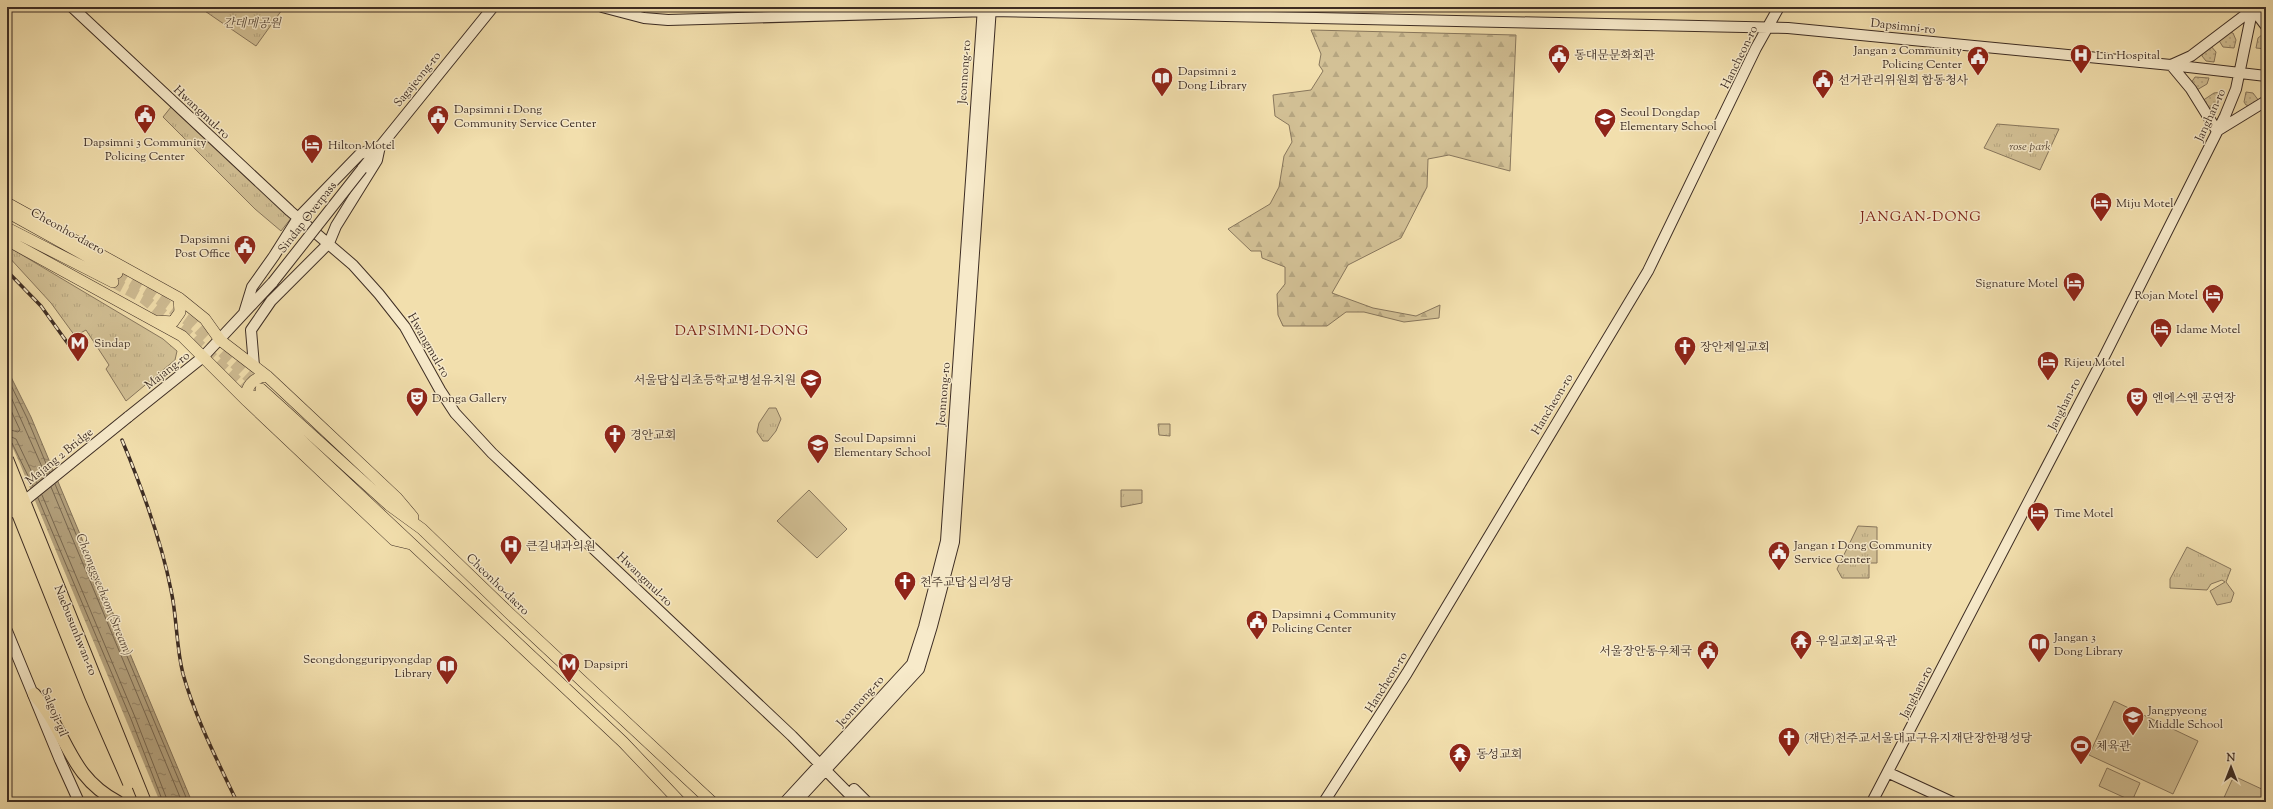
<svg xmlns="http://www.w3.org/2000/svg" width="2273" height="809" font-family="'Sorts Mill Goudy','Noto Serif KR',serif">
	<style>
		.grass { fill: #d3c196; stroke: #88775d }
		.forest { fill: url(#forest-firs); stroke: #88775d }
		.park { fill: url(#park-tufts); stroke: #88775d }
		.garden { fill: url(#garden-dots); stroke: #88775d }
		.water { fill: url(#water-ripples); stroke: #84735a }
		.pier { fill: #f2dfad }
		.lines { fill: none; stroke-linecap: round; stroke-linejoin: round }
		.shore { stroke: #786851; stroke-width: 1 }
		.primary-tunnel { stroke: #cebb92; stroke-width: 11; stroke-dasharray: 11 5.5; stroke-linecap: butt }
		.secondary-casing { stroke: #3d2d24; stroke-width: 12 }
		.primary-casing { stroke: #3d2d24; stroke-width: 12 }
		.highway-casing { stroke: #3d2d24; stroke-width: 14 }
		.secondary { stroke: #f7eaca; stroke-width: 10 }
		.primary { stroke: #f2dfad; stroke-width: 11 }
		.highway { stroke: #f2dfad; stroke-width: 12 }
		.rail-casing { stroke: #3d2d24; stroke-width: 3.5 }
		.rail { stroke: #f7eaca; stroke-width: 2; stroke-dasharray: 6; stroke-linecap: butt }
		.secondary-bridge-casing { stroke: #3d2d24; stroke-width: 12; stroke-linecap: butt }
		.highway-bridge-casing { stroke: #3d2d24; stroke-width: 14; stroke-linecap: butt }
		.secondary-bridge { stroke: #f7eaca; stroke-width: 10 }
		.highway-bridge { stroke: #f2dfad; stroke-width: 12 }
		.labels { text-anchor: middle; stroke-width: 3; stroke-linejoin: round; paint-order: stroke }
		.park-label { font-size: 12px; font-style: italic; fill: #5b4b3b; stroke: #f7eaca }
		.street-label { font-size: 12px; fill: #3d2d24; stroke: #f7eaca }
		.poi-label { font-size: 12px; fill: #3d2d24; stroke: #f7eaca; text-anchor: start }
		.water-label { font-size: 13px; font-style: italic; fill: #5b4a3a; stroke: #f7eaca }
		.quarter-label { font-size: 14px; letter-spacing: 1px; fill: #7a1f14; stroke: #f7eaca }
	</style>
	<defs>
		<pattern id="forest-firs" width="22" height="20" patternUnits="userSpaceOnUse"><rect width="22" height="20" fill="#d3c196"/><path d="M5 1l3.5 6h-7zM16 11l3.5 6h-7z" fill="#b6a681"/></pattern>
		<pattern id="park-tufts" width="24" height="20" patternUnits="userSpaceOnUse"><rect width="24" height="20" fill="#d3c196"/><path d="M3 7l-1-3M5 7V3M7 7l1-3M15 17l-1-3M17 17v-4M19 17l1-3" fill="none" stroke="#b6a681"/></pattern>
		<pattern id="garden-dots" width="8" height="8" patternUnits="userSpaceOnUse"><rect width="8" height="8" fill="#d3c196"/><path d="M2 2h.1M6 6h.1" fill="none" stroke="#b6a681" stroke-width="1.8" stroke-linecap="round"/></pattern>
		<pattern id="water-ripples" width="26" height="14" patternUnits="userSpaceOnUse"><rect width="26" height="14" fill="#b4a27e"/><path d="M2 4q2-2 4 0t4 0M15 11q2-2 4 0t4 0" fill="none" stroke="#948467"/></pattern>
	</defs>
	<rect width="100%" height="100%" fill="#f2dfad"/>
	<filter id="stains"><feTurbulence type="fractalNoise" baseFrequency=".005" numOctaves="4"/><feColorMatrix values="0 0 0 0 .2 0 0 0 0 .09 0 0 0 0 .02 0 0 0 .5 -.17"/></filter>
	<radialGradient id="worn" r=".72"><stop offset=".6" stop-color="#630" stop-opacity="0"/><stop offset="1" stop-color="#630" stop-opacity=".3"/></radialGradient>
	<path class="grass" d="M809 490 847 529 817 558 777 521Z
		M2114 701 2198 741 2173 794 2089 755Z
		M2107 768 2140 783 2132 801 2099 786Z
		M2238 778 2266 791V802H2222L2232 780Z"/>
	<path class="forest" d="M1311 30 1516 35 1510 171 1449 155 1428 159 1427 187 1401 238 1348 265 1332 293 1373 308 1416 316 1440 305 1439 318 1404 322 1364 312H1346L1327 326H1283L1278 315 1277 294 1285 284V267L1262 258 1261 251H1251L1228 229 1270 204 1279 187 1284 156 1292 142 1289 125 1275 116 1273 95 1311 90 1323 71 1319 65 1321 54Z"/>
	<path class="park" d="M199 7H284L256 46Z
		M171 107 292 217 281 231 255 209 163 117Z
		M1997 124 2059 129 2040 170 1984 148Z
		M7 246 163 339 177 351 175 360 126 401 106 369 109 365 86 330 75 336 51 303 7 255Z
		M769 408H776L781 419 776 431 768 441H763L757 432 759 423Z
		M1158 424H1170V436L1159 435Z
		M1121 490H1142V503L1121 507Z
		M1858 526 1877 527V563H1869V578H1842L1837 569Z
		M2187 547 2231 569 2226 582 2234 593 2231 602 2217 605 2210 591 2225 582 2222 580 2211 584 2207 590 2170 588V579Z"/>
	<path class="garden" d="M2228 32 2233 33 2236 40 2234 48 2223 47 2218 39Z
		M2263 34H2266V49L2256 48 2258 38Z
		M2210 45 2216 52 2214 62 2206 61 2202 56V52Z
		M2195 77 2209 78 2207 84 2195 91 2191 83Z
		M2222 92 2214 108H2206L2202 101 2214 93Z
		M2246 92 2253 93 2259 101 2250 106 2246 105 2244 102Z"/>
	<path class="water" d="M7 369 31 417 192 802H159L31 492 7 440Z"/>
	<path class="pier" d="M7 435 20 464 160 802H157L29 493 7 445Z"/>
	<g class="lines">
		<path class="shore" d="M7 377 27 418 50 473
			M7 388 46 476
			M7 402 20 430 18 432 7 429
			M7 435 16 439 37 483
			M7 440 12 443 33 486
			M55 484 188 802
			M51 487 182 802
			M42 495 135 717 168 802
			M38 498 131 719 163 802"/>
		<path class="primary-tunnel" d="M117 273 149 292 194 325 259 387
			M113 282 143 298 188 334 253 396"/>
		<g class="secondary-casing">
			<path id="secondary" d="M72 7 290 211 353 265 379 294 405 327 440 390 455 413 492 453 792 736 857 802
				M602 7 644 18 668 20 990 11 1788 28 2171 65 2266 76
				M2266 26 2253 9 2191 56 2171 65 2191 89 2217 131 2266 101
				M362 169 493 7
				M244 313 252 287 274 256 298 218 360 154 380 146
				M254 366 251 330 271 301 329 243 336 226 377 160 380 146
				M128 417 203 357 273 282
				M7 631 60 760 79 802
				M1889 773 1952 802
				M854 789 867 802
				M785 802 912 664 924 627 946 541 983 7
				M796 802 919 669 932 626 954 542 991 7
				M1324 802 1407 673 1648 271 1756 48 1779 7
				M1872 802 2106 353 2225 116 2236 89 2253 7"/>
		</g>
		<g class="primary-casing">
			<path id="primary" d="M7 203 179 298 205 319 220 340 267 376 315 421 397 498 413 517
				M7 212 117 273
				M7 228 113 282
				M7 240 182 336 247 401 394 540 411 544
				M158 321 173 322 180 312 179 298
				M261 389 389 505 422 529 508 612 712 802
				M254 396 623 742 680 802
				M247 401C244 388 253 377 267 376"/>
		</g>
		<g class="highway-casing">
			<path id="highway" d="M34 694C68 732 67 775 118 802"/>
		</g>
		<use href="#secondary" class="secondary"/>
		<use href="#primary" class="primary"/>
		<use href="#highway" class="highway"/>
		<g class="rail-casing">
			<path id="rail" d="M7 271 41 306 74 352
				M122 440C142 488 161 539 171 590 177 617 176 646 183 674 195 717 218 762 237 802"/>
		</g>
		<use href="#rail" class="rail"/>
		<g class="secondary-bridge-casing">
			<path id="secondary-bridge" d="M273 282 362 169
				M7 515 128 417"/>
		</g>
		<g class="highway-bridge-casing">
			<path id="highway-bridge" d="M7 459 145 802
				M7 486 91 696 129 783"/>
		</g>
		<use href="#secondary-bridge" class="secondary-bridge"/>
		<use href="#highway-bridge" class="highway-bridge"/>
	</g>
	<defs>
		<g id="civic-pin" transform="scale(1.15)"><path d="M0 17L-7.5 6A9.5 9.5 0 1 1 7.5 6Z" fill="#8f2418" stroke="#f7eaca"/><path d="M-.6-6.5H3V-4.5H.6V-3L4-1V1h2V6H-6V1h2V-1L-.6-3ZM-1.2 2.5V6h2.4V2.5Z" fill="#fff"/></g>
		<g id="hospital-pin" transform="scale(1.15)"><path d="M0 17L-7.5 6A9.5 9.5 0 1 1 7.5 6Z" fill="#8f2418" stroke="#f7eaca"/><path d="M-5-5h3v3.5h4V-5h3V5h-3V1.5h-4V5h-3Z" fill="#fff"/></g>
		<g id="library-pin" transform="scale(1.15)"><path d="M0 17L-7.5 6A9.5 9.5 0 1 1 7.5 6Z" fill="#8f2418" stroke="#f7eaca"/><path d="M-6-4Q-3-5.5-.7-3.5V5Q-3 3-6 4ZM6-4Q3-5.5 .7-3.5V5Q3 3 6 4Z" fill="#fff"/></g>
		<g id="school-pin" transform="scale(1.15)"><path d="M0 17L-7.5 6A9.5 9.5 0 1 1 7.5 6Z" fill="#8f2418" stroke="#f7eaca"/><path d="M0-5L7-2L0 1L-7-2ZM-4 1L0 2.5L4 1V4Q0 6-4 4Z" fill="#fff"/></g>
		<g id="hotel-pin" transform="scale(1.15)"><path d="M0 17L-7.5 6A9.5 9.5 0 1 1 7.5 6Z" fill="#8f2418" stroke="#f7eaca"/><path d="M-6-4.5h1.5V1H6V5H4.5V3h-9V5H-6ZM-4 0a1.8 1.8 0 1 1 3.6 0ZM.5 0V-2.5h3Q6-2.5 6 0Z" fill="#fff"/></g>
		<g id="metro-pin" transform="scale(1.15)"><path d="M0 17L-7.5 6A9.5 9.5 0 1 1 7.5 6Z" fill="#8f2418" stroke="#f7eaca"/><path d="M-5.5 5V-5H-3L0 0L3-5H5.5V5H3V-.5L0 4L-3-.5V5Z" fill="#fff"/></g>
		<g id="church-pin" transform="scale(1.15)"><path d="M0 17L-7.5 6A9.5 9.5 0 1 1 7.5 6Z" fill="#8f2418" stroke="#f7eaca"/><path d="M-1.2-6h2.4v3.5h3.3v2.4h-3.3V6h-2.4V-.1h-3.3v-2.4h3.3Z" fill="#fff"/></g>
		<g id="theatre-pin" transform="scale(1.15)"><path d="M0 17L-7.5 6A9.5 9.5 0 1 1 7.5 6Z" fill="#8f2418" stroke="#f7eaca"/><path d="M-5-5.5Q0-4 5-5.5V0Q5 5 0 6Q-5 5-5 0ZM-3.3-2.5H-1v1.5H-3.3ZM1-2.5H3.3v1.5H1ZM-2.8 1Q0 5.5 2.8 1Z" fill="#fff"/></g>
		<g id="temple-pin" transform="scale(1.15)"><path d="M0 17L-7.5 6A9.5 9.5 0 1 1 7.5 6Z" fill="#8f2418" stroke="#f7eaca"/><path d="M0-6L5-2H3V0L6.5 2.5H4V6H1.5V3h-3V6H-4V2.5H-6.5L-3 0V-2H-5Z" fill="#fff"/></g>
		<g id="stadium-pin" transform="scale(1.15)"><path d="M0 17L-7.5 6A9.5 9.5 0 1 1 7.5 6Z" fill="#8f2418" stroke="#f7eaca"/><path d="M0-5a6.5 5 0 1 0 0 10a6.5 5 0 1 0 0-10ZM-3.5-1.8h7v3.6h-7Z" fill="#fff"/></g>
	</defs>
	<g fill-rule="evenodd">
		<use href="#civic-pin" x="1559" y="55"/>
		<use href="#hospital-pin" x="2081" y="55"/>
		<use href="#civic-pin" x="1978" y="57"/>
		<use href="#library-pin" x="1162" y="78"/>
		<use href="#civic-pin" x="1823" y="80"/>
		<use href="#civic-pin" x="145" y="115"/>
		<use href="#civic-pin" x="438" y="116"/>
		<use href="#school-pin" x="1605" y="119"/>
		<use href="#hotel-pin" x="312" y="145"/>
		<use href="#hotel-pin" x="2101" y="203"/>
		<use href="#civic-pin" x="245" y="246"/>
		<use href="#hotel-pin" x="2074" y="283"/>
		<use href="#hotel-pin" x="2213" y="295"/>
		<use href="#hotel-pin" x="2161" y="329"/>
		<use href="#metro-pin" x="78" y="343"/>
		<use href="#church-pin" x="1685" y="347"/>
		<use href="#hotel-pin" x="2048" y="362"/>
		<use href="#school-pin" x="811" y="380"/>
		<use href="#theatre-pin" x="417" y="398"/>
		<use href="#theatre-pin" x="2137" y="398"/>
		<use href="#church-pin" x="615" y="435"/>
		<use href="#school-pin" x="818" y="445"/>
		<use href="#hotel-pin" x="2038" y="513"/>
		<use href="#hospital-pin" x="511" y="546"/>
		<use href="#civic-pin" x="1779" y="552"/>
		<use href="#church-pin" x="905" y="582"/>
		<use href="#civic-pin" x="1257" y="621"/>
		<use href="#temple-pin" x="1801" y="641"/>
		<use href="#library-pin" x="2039" y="644"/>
		<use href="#civic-pin" x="1708" y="651"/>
		<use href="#metro-pin" x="569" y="664"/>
		<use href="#library-pin" x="447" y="666"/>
		<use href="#school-pin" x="2133" y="717"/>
		<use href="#church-pin" x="1789" y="738"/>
		<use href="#stadium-pin" x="2081" y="746"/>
		<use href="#temple-pin" x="1460" y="754"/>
	</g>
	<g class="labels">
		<g class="park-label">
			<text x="252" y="27">간데메공원</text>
			<text x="2030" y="150">rose park</text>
		</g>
		<g class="street-label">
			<text transform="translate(1903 26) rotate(6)" y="4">Dapsimni-ro</text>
			<text transform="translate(1739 57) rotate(-64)" y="4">Hancheon-ro</text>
			<text transform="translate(964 72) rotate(-86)" y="4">Jeonnong-ro</text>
			<text transform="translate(417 79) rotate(-51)" y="4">Sagajeong-ro</text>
			<text transform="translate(202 112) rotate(43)" y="4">Hwangmul-ro</text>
			<text transform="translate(2210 115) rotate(-65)" y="4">Janghan-ro</text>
			<text transform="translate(307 217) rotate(-52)" y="4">Sindap Overpass</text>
			<text transform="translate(68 231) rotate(29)" y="4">Cheonho-daero</text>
			<text transform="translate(429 345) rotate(60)" y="4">Hwangmul-ro</text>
			<text transform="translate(167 370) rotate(-38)" y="4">Majang-ro</text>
			<text transform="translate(943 394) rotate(-85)" y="4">Jeonnong-ro</text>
			<text transform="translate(1552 404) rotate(-59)" y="4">Hancheon-ro</text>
			<text transform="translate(2064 404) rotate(-63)" y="4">Janghan-ro</text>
			<text transform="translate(59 456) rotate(-39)" y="4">Majang 2 Bridge</text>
			<text transform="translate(645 579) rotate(44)" y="4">Hwangmul-ro</text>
			<text transform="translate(498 584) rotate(44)" y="4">Cheonho-daero</text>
			<text transform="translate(76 630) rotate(68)" y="4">Naebusunhwan-ro</text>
			<text transform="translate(1386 682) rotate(-58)" y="4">Hancheon-ro</text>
			<text transform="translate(1916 692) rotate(-63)" y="4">Janghan-ro</text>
			<text transform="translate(860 701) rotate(-48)" y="4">Jeonnong-ro</text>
			<text transform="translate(55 712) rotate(68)" y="4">Salgoji-gil</text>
		</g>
		<g class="poi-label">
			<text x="1962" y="54" text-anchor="end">Jangan 2 Community<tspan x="1962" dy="14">Policing Center</tspan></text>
			<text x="1574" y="59">동대문문화회관</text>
			<text x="2096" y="59">Lin Hospital</text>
			<text x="1178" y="75">Dapsimni 2<tspan x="1178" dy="14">Dong Library</tspan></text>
			<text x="1838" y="84">선거관리위원회 합동청사</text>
			<text x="454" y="113">Dapsimni 1 Dong<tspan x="454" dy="14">Community Service Center</tspan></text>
			<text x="1620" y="116">Seoul Dongdap<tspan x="1620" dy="14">Elementary School</tspan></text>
			<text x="145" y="146" text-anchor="middle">Dapsimni 3 Community<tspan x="145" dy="14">Policing Center</tspan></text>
			<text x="328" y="149">Hilton Motel</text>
			<text x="2116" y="207">Miju Motel</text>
			<text x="230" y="243" text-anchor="end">Dapsimni<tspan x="230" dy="14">Post Office</tspan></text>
			<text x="2058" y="287" text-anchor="end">Signature Motel</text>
			<text x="2198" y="299" text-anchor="end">Rojan Motel</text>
			<text x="2176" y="333">Idame Motel</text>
			<text x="94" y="347">Sindap</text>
			<text x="1700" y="351">장안제일교회</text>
			<text x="2064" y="366">Rijeu Motel</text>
			<text x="796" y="384" text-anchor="end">서울답십리초등학교병설유치원</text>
			<text x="432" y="402">Donga Gallery</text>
			<text x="2152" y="402">엔에스엔 공연장</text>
			<text x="630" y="439">경안교회</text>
			<text x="834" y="442">Seoul Dapsimni<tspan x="834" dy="14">Elementary School</tspan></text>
			<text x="2054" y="517">Time Motel</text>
			<text x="1794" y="549">Jangan 1 Dong Community<tspan x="1794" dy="14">Service Center</tspan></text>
			<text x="526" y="550">큰길내과의원</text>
			<text x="920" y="586">천주교답십리성당</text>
			<text x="1272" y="618">Dapsimni 4 Community<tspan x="1272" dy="14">Policing Center</tspan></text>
			<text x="2054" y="641">Jangan 3<tspan x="2054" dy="14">Dong Library</tspan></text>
			<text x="1816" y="645">우일교회교육관</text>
			<text x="1692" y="655" text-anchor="end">서울장안동우체국</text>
			<text x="432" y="663" text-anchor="end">Seongdongguripyongdap<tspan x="432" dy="14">Library</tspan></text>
			<text x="584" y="668">Dapsipri</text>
			<text x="2148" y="714">Jangpyeong<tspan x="2148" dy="14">Middle School</tspan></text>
			<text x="1804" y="742">(재단)천주교서울대교구유지재단장한평성당</text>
			<text x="2096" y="750">체육관</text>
			<text x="1476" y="758">동성교회</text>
		</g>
		<g class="water-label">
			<text transform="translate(105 594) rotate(68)" y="5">Cheonggyecheon (Stream)</text>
		</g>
		<g class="quarter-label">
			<text x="1921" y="221">JANGAN-DONG</text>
			<text x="742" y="335">DAPSIMNI-DONG</text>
		</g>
	</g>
	<rect width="2273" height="809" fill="none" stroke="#f2dfad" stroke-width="24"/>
	<rect x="8" y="8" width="2257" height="793" fill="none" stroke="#3d2d24" stroke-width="2"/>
	<rect x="12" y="12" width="2249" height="785" fill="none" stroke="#3d2d24"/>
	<g transform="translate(2231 767)" stroke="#f7eaca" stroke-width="3" paint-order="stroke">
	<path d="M0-3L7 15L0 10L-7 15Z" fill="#3d2d24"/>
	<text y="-6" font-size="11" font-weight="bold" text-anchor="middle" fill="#3d2d24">N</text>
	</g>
	<rect width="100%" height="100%" filter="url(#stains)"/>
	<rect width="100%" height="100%" fill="url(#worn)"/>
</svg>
